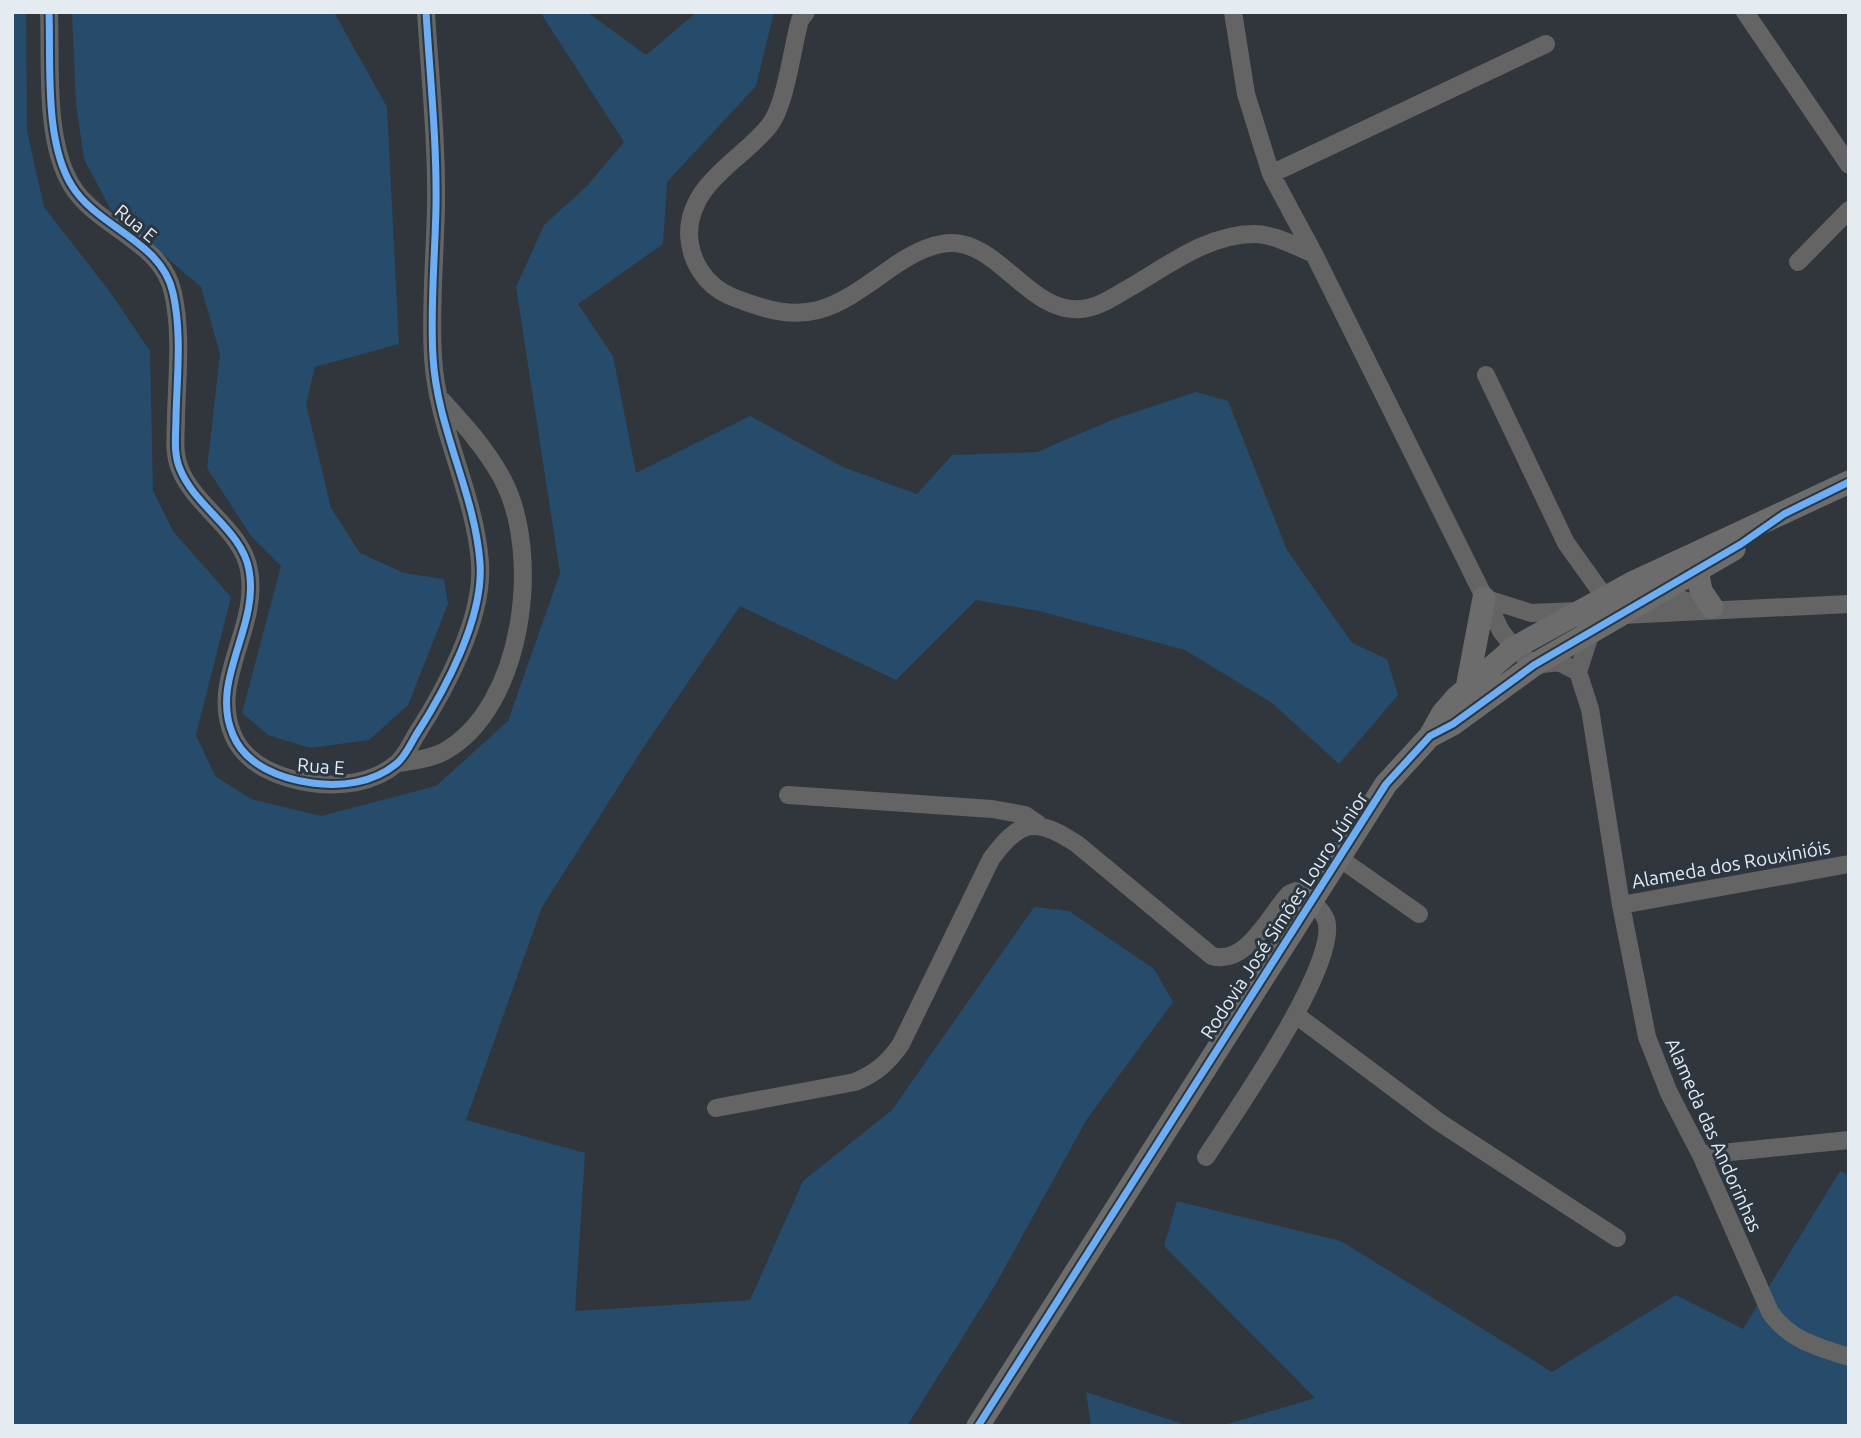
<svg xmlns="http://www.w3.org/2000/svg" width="1861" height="1438" font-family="Ubuntu,sans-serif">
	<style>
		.green { fill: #264b6b }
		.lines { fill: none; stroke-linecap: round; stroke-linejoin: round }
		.minor { stroke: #656464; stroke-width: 18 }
		.major { stroke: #6d6c6d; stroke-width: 23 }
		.cycleway-casing { stroke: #2b3640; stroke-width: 11 }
		.cycleway { stroke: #6dadf4; stroke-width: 7 }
		.labels { text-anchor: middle; stroke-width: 6; stroke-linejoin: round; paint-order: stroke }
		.street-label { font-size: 19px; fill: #e4ebf1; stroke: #2b3640 }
	</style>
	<rect width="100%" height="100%" fill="#30363b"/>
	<path class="green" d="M12 12H26L27 131 44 207 110 292 150 351 153 491 173 531 231 597 196 735 215 776 251 799 321 816 436 786 508 721 560 573 516 287 544 225 587 186 624 142 540 12H587L646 55 697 12H774L756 86 667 182 663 244 578 304 613 356 636 473 750 416 843 467 917 494 952 455 1037 452 1114 419 1196 392 1228 401 1287 550 1352 643 1387 659 1398 695 1339 764 1272 703 1185 650 1039 611 976 600 896 680 740 606 643 748 542 907 466 1120 585 1153 575 1311 750 1300 803 1181 892 1110 1034 907 1069 911 1154 969 1173 1002 1087 1119 994 1287 907 1426H12Z
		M72 12H334L387 107 399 344 315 367 306 404 331 508 360 553 404 573 444 579 448 604 408 705 369 740 310 748 268 735 242 713 281 566 251 536 207 468 220 354 201 287 111 210 84 159 76 104Z
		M1840 1171 1849 1175V1426H1221L1315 1398 1164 1246 1177 1201 1341 1241 1552 1372 1676 1295 1743 1329Z
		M1086 1392 1189 1426H1091Z"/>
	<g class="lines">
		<path class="minor" d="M49 12C51 64 44 141 72 186 98 228 162 241 173 293 182 333 177 376 176 417 176 434 173 453 180 469 195 507 242 530 249 570 260 627 209 680 233 735 246 766 282 779 312 783 341 787 373 783 396 764 405 757 410 745 416 735 445 690 484 618 480 563 475 493 437 429 433 357 430 307 435 257 436 207 437 142 430 77 426 12
			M806 12 800 20C792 48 786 105 769 126 742 160 689 183 689 234 690 261 705 285 730 296 808 328 830 312 894 266 910 255 931 243 952 243 999 243 1031 314 1081 309 1098 308 1115 296 1129 288 1167 266 1208 234 1254 234 1274 234 1295 246 1314 254L1501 631 1514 648 1534 665 1559 662 1578 672
			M1233 12 1246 94 1271 174 1314 254
			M1745 12 1849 165
			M1271 174 1546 44
			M1798 262 1849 210
			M1486 375 1566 543 1604 596
			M1652 592 1706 606
			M1484 598 1531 613 1577 611 1591 632 1578 672
			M1622 615 1849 604
			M1578 672 1590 709 1621 905 1647 1037 1669 1093 1701 1155 1770 1312C1789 1340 1818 1347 1849 1357
			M399 763C415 760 431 759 445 751 524 706 542 555 503 480 486 448 462 422 438 396
			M788 795 992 809 1025 815 1038 824
			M1339 858 1419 914
			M1621 905 1849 864
			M1296 1015 1439 1122 1617 1238
			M716 1108 855 1082C876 1073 888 1063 901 1044L991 859C1020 819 1036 817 1077 844L1212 956C1246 966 1269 916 1289 894L1296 891C1308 898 1321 907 1326 920 1341 962 1231 1118 1206 1157
			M1701 1155 1849 1140"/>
		<path class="major" d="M1697 569 1701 591 1712 607
			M1467 688 1484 598
			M1430 736 1453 724 1534 665 1734 549
			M978 1426 1386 784 1430 736 1443 713 1456 698 1514 648 1630 584 1849 482"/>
		<g class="cycleway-casing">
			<path id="cycleway" d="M49 12C51 64 44 141 72 186 98 228 162 241 173 293 182 333 177 376 176 417 176 434 173 453 180 469 195 507 242 530 249 570 260 627 209 680 233 735 246 766 282 779 312 783 341 787 373 783 396 764 405 757 410 745 416 735 445 690 484 618 480 563 475 493 437 429 433 357 430 307 435 257 436 207 437 142 430 77 426 12
				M978 1426 1386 784 1430 736 1453 724 1534 665 1741 544 1784 514 1849 482"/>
		</g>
		<use href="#cycleway" class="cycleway"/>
	</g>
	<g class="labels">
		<g class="street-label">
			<text transform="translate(136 223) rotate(39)" y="7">Rua E</text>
			<text transform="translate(321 766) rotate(4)" y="7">Rua E</text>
			<text transform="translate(1731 864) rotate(-10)" y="7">Alameda dos Rouxinióis</text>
			<text transform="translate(1284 915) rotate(-57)" y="7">Rodovia José Simões Louro Júnior</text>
			<text transform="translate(1714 1135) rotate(66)" y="7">Alameda das Andorinhas</text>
		</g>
	</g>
	<rect width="1861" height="1438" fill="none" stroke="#e4ebf1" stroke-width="28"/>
</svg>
